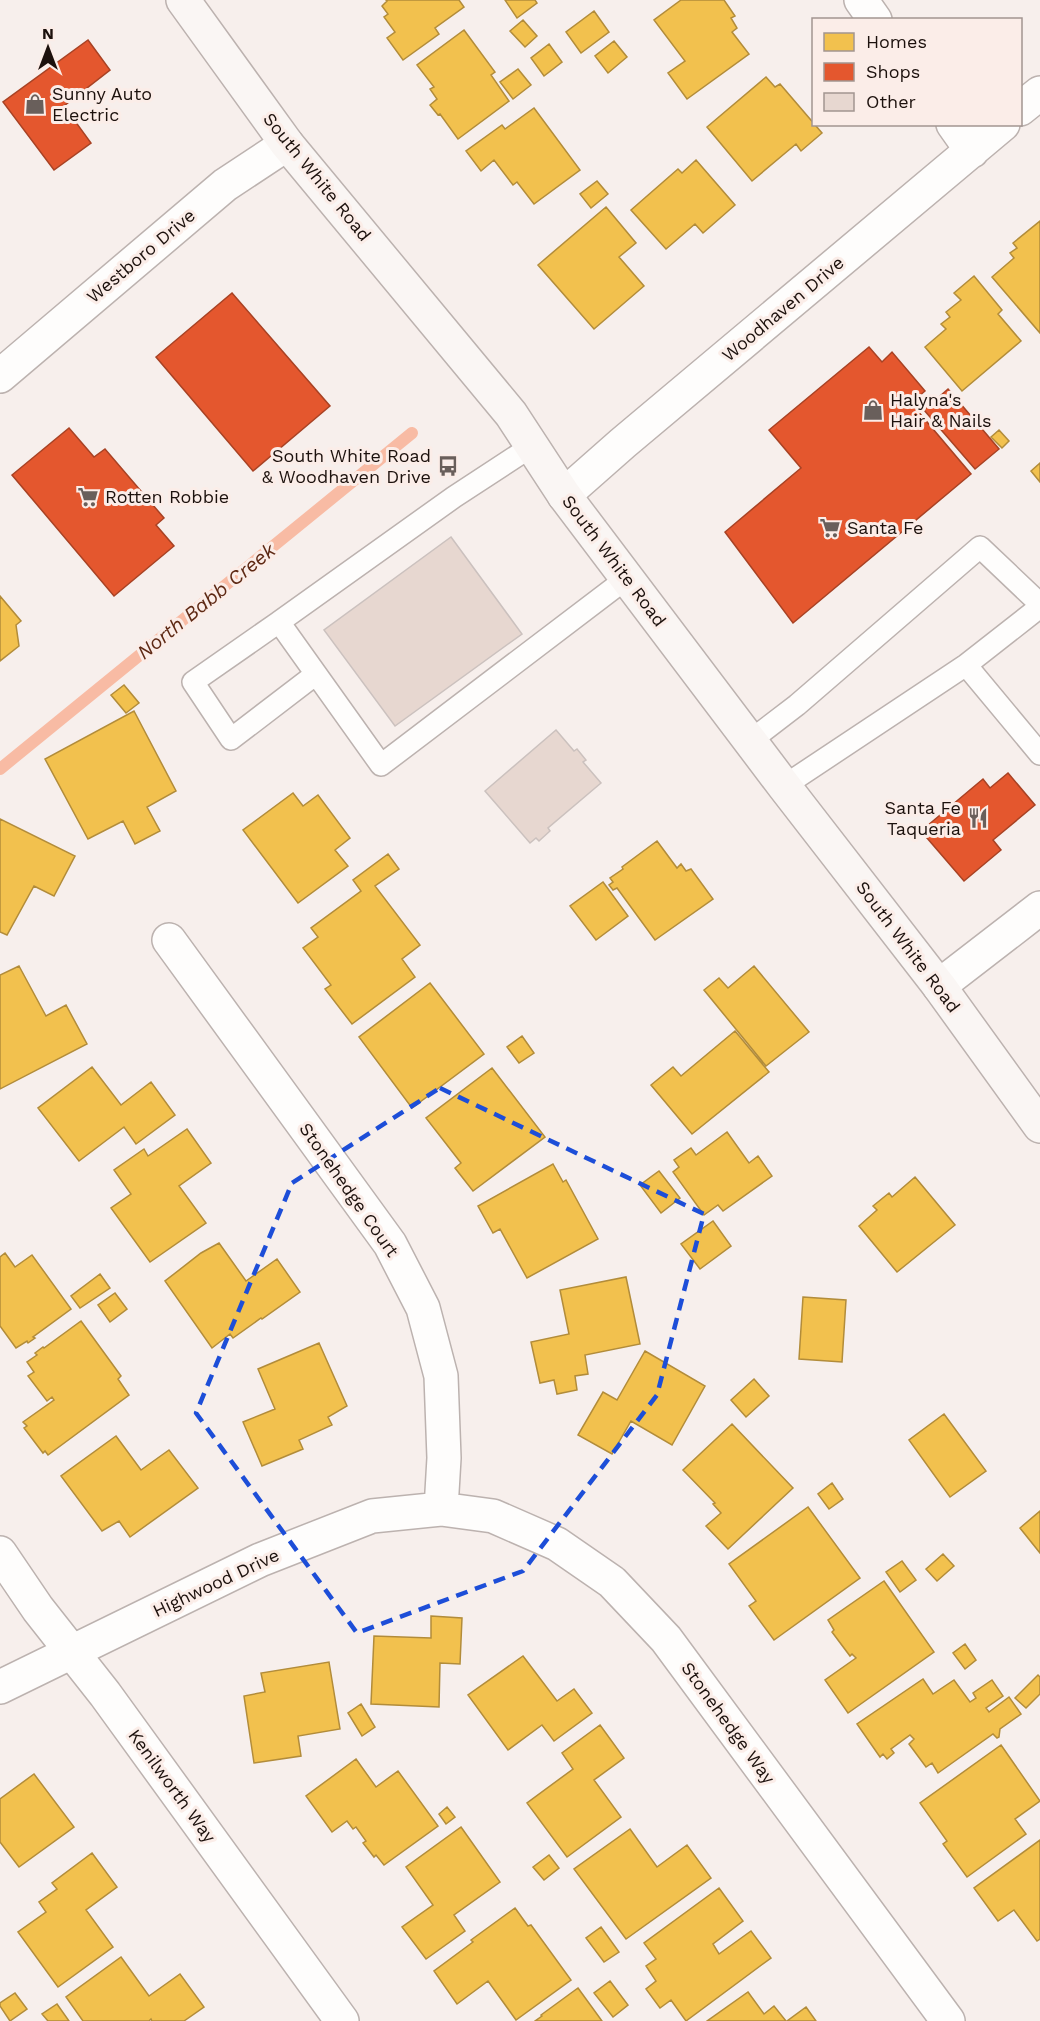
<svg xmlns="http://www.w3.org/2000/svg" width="1040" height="2021" font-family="'Work Sans',sans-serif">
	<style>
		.homes { fill: #f2c14e; stroke: #b28c3a; stroke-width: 1.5 }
		.shops { fill: #e4572e; stroke: #a84224; stroke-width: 1.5 }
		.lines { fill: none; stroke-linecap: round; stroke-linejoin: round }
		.stream { stroke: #f8bba4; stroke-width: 12 }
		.building { fill: #e7d7d0; stroke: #cbc1be; stroke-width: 1.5 }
		.service-casing { stroke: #bcb2af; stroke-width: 24 }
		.minor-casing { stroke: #bcb2af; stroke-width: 36 }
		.secondary-casing { stroke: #bcb2af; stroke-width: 36 }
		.service { stroke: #fefdfc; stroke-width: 21 }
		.minor { stroke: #fefdfc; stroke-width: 33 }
		.secondary { stroke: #faf6f4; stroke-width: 33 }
		.marked { fill: none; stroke: #1d4ed8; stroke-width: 4.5; stroke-dasharray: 12 8; stroke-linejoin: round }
		.labels { text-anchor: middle; stroke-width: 6; stroke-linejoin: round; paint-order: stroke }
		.poi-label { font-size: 18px; fill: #1c110d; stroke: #fbede8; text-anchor: start }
		.street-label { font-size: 18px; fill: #1c110d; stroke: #fbede8 }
		.water-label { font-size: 20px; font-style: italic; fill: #5e2914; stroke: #fbede8 }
	</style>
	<rect width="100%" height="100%" fill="#f7efec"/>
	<path class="homes" d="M386 0H459L464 7 435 28 439 34 403 60 387 38 395 32 384 17 388 14 382 6 387 1Z
		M505 0H535L537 3 517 18Z
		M681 0H724L735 16 731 18 737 28 732 32 749 54 687 99 668 73 685 61 654 20Z
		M594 11 609 32 581 53 566 32Z
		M523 20 537 36 525 47 510 31Z
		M464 30 495 72 491 75 509 101 458 139 440 114 438 115 430 105 437 99 430 89 434 87 417 65Z
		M614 41 627 57 608 73 595 56Z
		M549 44 562 62 544 76 531 58Z
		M518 69 531 85 513 99 500 82Z
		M766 77 775 87 780 84 822 133 801 151 796 144 752 181 707 127Z
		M534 108 580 170 534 204 517 182 513 185 494 160 481 171 466 151 502 125 505 129Z
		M696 160 735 205 703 233 695 224 666 249 631 210 678 169 682 173Z
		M597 181 608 194 591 208 580 194Z
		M606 207 636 243 619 257 644 286 594 329 538 265Z
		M1040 221V333L992 277 1014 258 1010 253 1017 248 1013 243Z
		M974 276 1002 310 998 314 1021 341 962 391 925 347 946 329 941 324 950 317 946 312 961 300 954 293Z
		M999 430 1009 441 1002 448 991 437Z
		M1040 463V482L1031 471Z
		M0 596 21 621 16 625 19 646 0 661Z
		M124 685 139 703 126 713 111 695Z
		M134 711 176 791 147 807 160 831 135 844 123 821 88 839 45 759Z
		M293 793 303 806 318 795 350 838 335 850 348 866 298 903 243 830Z
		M0 819 75 856 54 896 34 886 7 935 0 932Z
		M657 841 677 868 681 864 686 871 691 869 713 899 655 940 617 888 613 890 609 885 613 882 610 878 623 869 622 867Z
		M388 854 399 869 375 886 420 945 402 959 415 977 352 1024 325 989 331 985 303 948 318 937 311 928 361 891 353 880Z
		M603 882 628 916 596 940 570 906Z
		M19 966 46 1016 66 1005 87 1044 0 1089V975Z
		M754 966 809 1032 766 1066 704 990 719 978 728 988Z
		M430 983 484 1054 412 1108 359 1037Z
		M735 1031 769 1072 692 1134 651 1085 673 1067 681 1076Z
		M522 1036 534 1053 519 1063 507 1047Z
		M92 1067 121 1105 151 1082 175 1115 136 1144 124 1127 79 1161 38 1108Z
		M492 1068 545 1137 473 1191 455 1168 461 1163 426 1118Z
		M187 1129 211 1163 179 1186 206 1223 150 1262 111 1208 131 1194 114 1170 144 1149 148 1156Z
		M727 1132 749 1163 758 1156 772 1176 723 1211 718 1205 704 1215 673 1172 679 1167 674 1160 691 1148 696 1155Z
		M553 1164 563 1182 566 1180 598 1239 527 1278 500 1229 493 1233 478 1206Z
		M659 1171 680 1198 661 1213 640 1185Z
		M915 1177 955 1225 897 1272 859 1226 877 1210 873 1206 889 1193 892 1197Z
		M713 1221 731 1246 700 1269 681 1244Z
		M219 1243 246 1281 277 1259 300 1292 262 1319 261 1318 233 1338 230 1334 212 1348 165 1281 201 1253Z
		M5 1253 15 1267 32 1255 71 1309 33 1337 35 1338 28 1343 27 1341 16 1348 0 1326V1257Z
		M100 1274 110 1288 80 1308 71 1296Z
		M626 1277 640 1344 585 1355 588 1374 575 1376 577 1390 557 1394 554 1380 540 1383 531 1342 569 1334 560 1290Z
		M115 1293 127 1309 110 1322 98 1305Z
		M803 1297 846 1300 842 1362 799 1359Z
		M81 1321 121 1376 118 1379 129 1395 48 1455 45 1451 43 1453 24 1428 27 1426 23 1422 54 1400 52 1397 47 1401 28 1376 34 1372 27 1362 37 1355 35 1353 43 1347 44 1348Z
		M319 1343 347 1406 328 1417 332 1425 299 1440 303 1449 262 1466 243 1422 275 1409 258 1369Z
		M645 1351 705 1386 672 1445 631 1421 612 1454 578 1435 603 1392 617 1400Z
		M754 1379 769 1396 746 1417 731 1400Z
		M944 1414 986 1471 950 1497 909 1440Z
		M732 1424 793 1488 728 1549 706 1526 721 1513 713 1504 715 1503 683 1470Z
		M116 1436 141 1470 169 1450 198 1488 130 1537 119 1521 102 1531 61 1476Z
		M832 1483 843 1499 829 1509 818 1494Z
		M808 1507 860 1578 774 1640 749 1606 756 1601 729 1564Z
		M1040 1511V1553L1020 1528Z
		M943 1554 954 1566 937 1581 926 1569Z
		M902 1561 916 1580 900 1592 886 1572Z
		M884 1581 934 1652 848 1713 825 1680 856 1658 852 1654 850 1656 832 1632 834 1630 828 1620Z
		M431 1616 462 1618 460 1664 440 1663 439 1707 371 1704 374 1636 431 1638Z
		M965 1644 976 1660 965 1669 953 1653Z
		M523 1656 557 1701 574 1689 592 1713 554 1741 542 1725 508 1750 468 1695Z
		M329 1662 340 1729 298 1736 301 1756 254 1763 244 1696 265 1692 261 1673Z
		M1038 1675 1040 1677V1694L1026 1708 1015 1698Z
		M923 1679 933 1694 954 1680 970 1702 976 1698 973 1693 992 1680 1003 1696 986 1708 989 1712 1009 1697 1021 1714 1000 1729 999 1737 997 1738 993 1734 938 1773 932 1763 926 1767 909 1744 914 1739 910 1735 891 1749 894 1753 887 1759 883 1754 880 1757 857 1724Z
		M361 1704 375 1727 362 1736 348 1713Z
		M600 1725 624 1758 594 1780 621 1817 567 1857 527 1803 573 1769 562 1753Z
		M1001 1745 1040 1801 1015 1819 1026 1834 967 1877 943 1844 947 1841 920 1803Z
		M356 1759 376 1787 398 1771 438 1826 384 1865 376 1855 374 1857 363 1843 366 1841 356 1827 353 1829 347 1821 332 1832 306 1796Z
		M34 1774 74 1827 19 1867 0 1842V1799Z
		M447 1807 455 1817 446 1824 439 1814Z
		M461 1827 500 1882 454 1915 465 1931 426 1959 402 1927 433 1905 406 1867Z
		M630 1829 657 1867 687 1845 711 1878 626 1939 574 1869Z
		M1040 1840V1939L1037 1941 1014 1910 998 1921 974 1888Z
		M92 1853 117 1887 86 1910 113 1947 58 1987 18 1932 46 1912 39 1902 57 1889 52 1883Z
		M549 1855 559 1868 544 1880 533 1867Z
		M719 1888 743 1921 713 1944 719 1954 751 1931 771 1958 686 2021 671 2000 660 2008 646 1989 656 1981 646 1966 656 1959 644 1943Z
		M515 1908 528 1926 531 1925 571 1980 516 2020 488 1981 457 2004 434 1971 473 1942 471 1940Z
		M601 1927 619 1952 604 1962 586 1938Z
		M121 1957 149 1996 180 1974 204 2007 184 2021H152L151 2019 149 2021H83L66 1997Z
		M610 1981 628 2005 613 2017 594 1993Z
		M578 1988 602 2021H535L542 2016 541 2015Z
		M748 1992 764 2014 774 2006 786 2021H707Z
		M15 1993 27 2009 10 2021 0 2006V2003Z
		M57 2004 69 2021H48L42 2014Z
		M806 2007 816 2021H787Z"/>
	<path class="shops" d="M88 40 110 70 64 106 91 143 54 170 3 102Z
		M232 293 330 406 253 471 156 357Z
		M869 347 882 362 892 352 925 391 911 403 971 474 793 623 725 532 801 468 769 430Z
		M948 389 999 449 975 469 924 410Z
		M69 428 94 457 105 449 164 518 156 525 174 546 114 596 12 475Z
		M1008 773 1035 805 993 840 1001 850 964 881 921 831 983 779 990 788Z"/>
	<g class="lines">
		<path class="stream" d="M0 769 412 433"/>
	</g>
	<path class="building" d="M451 537 522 634 395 726 324 630Z
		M556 730 574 751 577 749 586 760 583 762 601 783 548 828 550 831 539 841 536 838 530 843 485 791Z"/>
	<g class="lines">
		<g class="service-casing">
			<path id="service" d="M532 446 454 497 279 622 381 765 627 578
				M279 622 193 682 231 739 316 674
				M966 665 1040 754
				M750 741 797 705 980 547 1040 604
				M784 786 966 665 1040 607"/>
		</g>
		<g class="minor-casing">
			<path id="minor" d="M861 0 875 20
				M1020 109 1040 93
				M953 124 972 151
				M0 376 225 185 287 144
				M564 495 623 443 1003 124
				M169 940 390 1244 423 1308 441 1376 444 1458 441 1509
				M939 986 1040 908
				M0 1553 38 1609 105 1694 342 2021
				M0 1687 260 1560 372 1516 441 1509 493 1516 557 1544 612 1582 666 1639 948 2021"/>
		</g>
		<g class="secondary-casing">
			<path id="secondary" d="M183 0 287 144 511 414 564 495 784 786 939 986 1040 1126"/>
		</g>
		<use href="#service" class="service"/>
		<use href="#minor" class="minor"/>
		<use href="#secondary" class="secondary"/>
	</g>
	<path class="marked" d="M440 1088 704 1214 657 1395 523 1571 357 1633 196 1413 292 1183Z"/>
	<defs>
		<g id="shop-bare" transform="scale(1.62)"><path d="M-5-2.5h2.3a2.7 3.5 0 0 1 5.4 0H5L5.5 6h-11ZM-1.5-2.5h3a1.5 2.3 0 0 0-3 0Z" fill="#695f5b" stroke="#fbede8" stroke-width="2.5" paint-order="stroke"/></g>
		<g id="bus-bare" transform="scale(1.62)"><path d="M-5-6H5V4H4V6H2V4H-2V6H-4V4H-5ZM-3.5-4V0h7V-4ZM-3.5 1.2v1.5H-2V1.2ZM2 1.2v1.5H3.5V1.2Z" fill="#695f5b" stroke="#fbede8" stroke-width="2.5" paint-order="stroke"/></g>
		<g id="supermarket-bare" transform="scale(1.62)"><path d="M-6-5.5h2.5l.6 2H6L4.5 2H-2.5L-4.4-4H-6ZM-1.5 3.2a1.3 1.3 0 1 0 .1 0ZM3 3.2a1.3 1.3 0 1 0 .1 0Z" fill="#695f5b" stroke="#fbede8" stroke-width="2.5" paint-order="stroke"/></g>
		<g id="restaurant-bare" transform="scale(1.62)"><path d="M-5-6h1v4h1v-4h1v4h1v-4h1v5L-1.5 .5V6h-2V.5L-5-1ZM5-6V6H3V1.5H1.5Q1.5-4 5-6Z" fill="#695f5b" stroke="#fbede8" stroke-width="2.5" paint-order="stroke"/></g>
	</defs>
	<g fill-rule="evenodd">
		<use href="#shop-bare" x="35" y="104"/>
		<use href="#shop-bare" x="873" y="410"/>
		<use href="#bus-bare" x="448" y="466"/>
		<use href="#supermarket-bare" x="88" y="497"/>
		<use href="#supermarket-bare" x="830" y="528"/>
		<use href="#restaurant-bare" x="978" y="818"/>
	</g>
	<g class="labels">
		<g class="poi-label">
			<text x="52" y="100">Sunny Auto<tspan x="52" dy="21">Electric</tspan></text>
			<text x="890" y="406">Halyna's<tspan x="890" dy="21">Hair &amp; Nails</tspan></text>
			<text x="431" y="462" text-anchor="end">South White Road<tspan x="431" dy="21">&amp; Woodhaven Drive</tspan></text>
			<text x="105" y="503">Rotten Robbie</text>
			<text x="847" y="534">Santa Fe</text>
			<text x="961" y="814" text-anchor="end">Santa Fe<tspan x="961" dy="21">Taqueria</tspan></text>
		</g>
		<g class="street-label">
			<text transform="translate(317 177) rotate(51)" y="6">South White Road</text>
			<text transform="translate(141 256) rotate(-40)" y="6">Westboro Drive</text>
			<text transform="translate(783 309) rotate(-40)" y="6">Woodhaven Drive</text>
			<text transform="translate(614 561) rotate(53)" y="6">South White Road</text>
			<text transform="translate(908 947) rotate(53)" y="6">South White Road</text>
			<text transform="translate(349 1190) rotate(55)" y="6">Stonehedge Court</text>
			<text transform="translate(216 1583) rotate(-25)" y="6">Highwood Drive</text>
			<text transform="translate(728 1723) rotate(54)" y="6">Stonehedge Way</text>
			<text transform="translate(172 1786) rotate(54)" y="6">Kenilworth Way</text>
		</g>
		<g class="water-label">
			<text transform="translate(206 601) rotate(-39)" y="7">North Babb Creek</text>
		</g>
	</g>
	<rect x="812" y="18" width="210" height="108" fill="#fbede8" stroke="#a29590" stroke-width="1.5"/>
	<rect x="824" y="33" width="30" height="18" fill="#f2c14e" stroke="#a29590" stroke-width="1.5"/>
	<text x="866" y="48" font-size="18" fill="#1c110d">Homes</text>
	<rect x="824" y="63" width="30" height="18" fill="#e4572e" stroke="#a29590" stroke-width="1.5"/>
	<text x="866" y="78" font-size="18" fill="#1c110d">Shops</text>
	<rect x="824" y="93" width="30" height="18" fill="#e7d7d0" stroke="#a29590" stroke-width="1.5"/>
	<text x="866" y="108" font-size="18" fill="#1c110d">Other</text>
	<g transform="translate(48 48)" stroke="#fbede8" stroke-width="4.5" paint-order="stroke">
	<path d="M0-4.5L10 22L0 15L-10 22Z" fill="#1c110d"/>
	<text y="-9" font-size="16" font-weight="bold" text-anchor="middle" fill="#1c110d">N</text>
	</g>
</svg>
